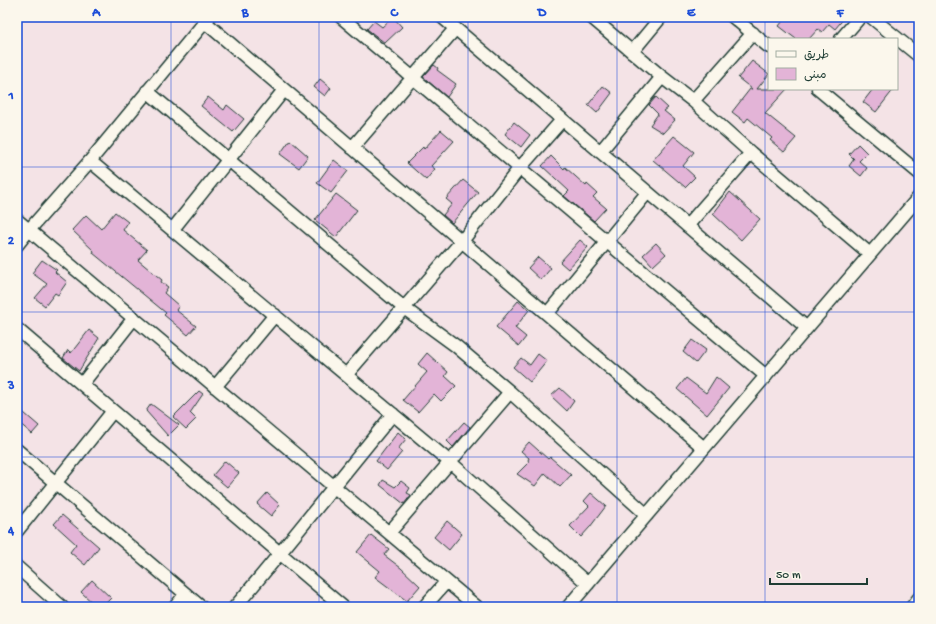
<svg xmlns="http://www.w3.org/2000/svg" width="936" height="624" font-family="'Gochi Hand','Playpen Sans Arabic',sans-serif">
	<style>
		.building { fill: #e3b4d7; stroke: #1f3d34 }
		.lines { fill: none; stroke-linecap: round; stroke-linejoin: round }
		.minor-casing { stroke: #1f3d34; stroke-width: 15 }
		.minor { stroke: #fbf7ec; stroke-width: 12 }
		.grid { fill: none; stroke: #1d4ed8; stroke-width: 1; stroke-opacity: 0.55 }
		.neatline { fill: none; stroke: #1d4ed8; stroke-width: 1.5 }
		.grid-label { font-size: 13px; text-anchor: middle; font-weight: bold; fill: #1d4ed8 }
	</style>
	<rect width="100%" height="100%" fill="#f4e3e6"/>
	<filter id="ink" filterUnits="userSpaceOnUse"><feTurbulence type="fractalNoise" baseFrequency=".025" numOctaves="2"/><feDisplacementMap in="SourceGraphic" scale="8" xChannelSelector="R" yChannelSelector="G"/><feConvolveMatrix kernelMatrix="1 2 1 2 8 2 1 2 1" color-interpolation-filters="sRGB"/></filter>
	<g filter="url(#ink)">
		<path class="building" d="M393 17 402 27 385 43 367 29 374 21 382 27Z
			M786 17H845L835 29 829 24 822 32 818 29 809 39H796L779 26Z
			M752 61 769 74 757 89H787L765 113 796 138 784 152 770 140 772 138 748 118 745 122 732 112 750 89H752L738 78Z
			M434 65 438 68 437 70 456 84 447 97 423 77Z
			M320 79 331 88 325 96 314 87Z
			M603 86 612 93 597 113 588 105Z
			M873 89H894L876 112 863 102Z
			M208 97 224 110 227 105 244 119 233 132 201 106Z
			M656 97 668 108 664 111 675 120 663 133 650 125 658 114 649 105Z
			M514 122 530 135 521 147 505 134Z
			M441 130 454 141 431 166 435 169 426 180 407 163 423 147 424 149Z
			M674 136 694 152 683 166 695 177 685 187 653 160Z
			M290 140 308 156 299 168 280 154Z
			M858 144 867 153 859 161 867 168 861 176 849 166 854 159 849 154Z
			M551 156 564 169 565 167 586 186 587 184 597 193 593 197 606 208 594 221 564 196 569 191 542 166Z
			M334 160 348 171 331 193 317 183Z
			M463 180 478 192 452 223 443 215 452 204 446 199Z
			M730 192 760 219 741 240 713 214Z
			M336 194 357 210 336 237 315 220Z
			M115 212 128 222 123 230 147 250 138 260 162 280 161 282 168 287 164 293 179 306 176 310 196 326 188 335 164 315 166 313 93 253 94 251 72 230 86 215 101 229Z
			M580 240 588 247 568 269 560 262Z
			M656 243 666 254 653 266 643 255Z
			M538 257 551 268 541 280 528 268Z
			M42 260 57 270 55 272 67 282 58 295 55 293 45 306 35 298 47 284 32 273Z
			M518 301 529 310 515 328 526 337 519 346 496 327Z
			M89 330 99 338 79 371 63 358 68 350 71 353Z
			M692 340 706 350 696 363 683 352Z
			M427 353 448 372 445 376 456 386 441 401 434 394 418 412 403 400 427 372 418 364Z
			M538 354 547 361 530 382 513 367 521 358 530 365Z
			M716 377 729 388 707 415 677 389 686 378 706 393Z
			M560 388 574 401 567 411 551 396Z
			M199 391 203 394 190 413 196 419 186 429 173 417Z
			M151 404 179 425 168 436 146 411Z
			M17 407 39 426 32 434 17 421Z
			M464 422 470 427 453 447 447 441Z
			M398 432 406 439 398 449 402 452 387 470 376 461Z
			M529 442 548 459 550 457 571 475 560 487 545 473 535 486 517 474 529 462 528 460 529 458 521 451Z
			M225 461 239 473 227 487 213 475Z
			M383 480 395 487 401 481 410 488 407 493 411 495 404 504 380 485Z
			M267 493 280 505 271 516 257 504Z
			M591 493 606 506 590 527 581 537 570 526 589 506 584 501Z
			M62 515 99 547 85 565 70 552 76 544 54 524Z
			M447 521 462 534 449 550 434 537Z
			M371 535 389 549 384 555 401 568 420 586 407 601 375 577 380 571 357 552Z
			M92 580 111 598 102 607H97L81 592Z"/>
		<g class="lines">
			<g class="minor-casing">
				<path id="minor" d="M341 17 766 376
					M442 17 807 328
					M591 17 662 77 693 101 751 153 870 254
					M733 17 769 47
					M871 17 919 56
					M205 22 704 448
					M841 39 860 17
					M632 52 661 17
					M818 89 919 173
					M147 91 404 308 456 346 510 392 647 515
					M693 101 753 33
					M352 148 455 29
					M600 152 662 77
					M90 161 450 462 588 584
					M17 220 477 607
					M687 226 751 153
					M173 229 284 90
					M17 245 29 230 90 161 209 17
					M547 314 647 193
					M17 329 343 607
					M346 375 462 241 519 169 562 120
					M82 384 134 318
					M215 387 275 315
					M17 450 201 607
					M17 531 113 411
					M389 533 510 392
					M17 567 62 607
					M175 607 186 594
					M235 607C289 544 340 478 393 414
					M424 607 446 582
					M568 607 919 197
					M912 607 919 598"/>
			</g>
			<use href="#minor" class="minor"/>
		</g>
	</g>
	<path class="grid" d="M171 17V607M319 17V607M468 17V607M617 17V607M765 17V607M17 167H919M17 312H919M17 457H919"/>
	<rect width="936" height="624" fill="none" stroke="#fbf7ec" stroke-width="44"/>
	<rect x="768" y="38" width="130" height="52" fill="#fbf7ec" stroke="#a3ada2"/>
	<rect x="776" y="51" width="20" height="6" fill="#fbf7ec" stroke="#a3ada2"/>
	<text x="804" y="58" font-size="12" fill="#1f3d34">طريق</text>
	<rect x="776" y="68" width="20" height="12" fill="#e3b4d7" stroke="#a3ada2"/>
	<text x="804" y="78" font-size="12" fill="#1f3d34">مبنى</text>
	<path d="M770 578v6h97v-6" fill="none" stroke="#1f3d34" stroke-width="2"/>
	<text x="776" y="578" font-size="12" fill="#1f3d34" stroke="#fbf7ec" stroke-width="3" paint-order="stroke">50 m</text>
	<rect x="22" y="22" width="892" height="580" class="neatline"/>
	<g class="grid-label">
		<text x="96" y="16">A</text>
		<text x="245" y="16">B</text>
		<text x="394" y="16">C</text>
		<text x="542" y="16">D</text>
		<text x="691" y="16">E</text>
		<text x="840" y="16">F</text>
		<text x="11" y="99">1</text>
		<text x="11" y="244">2</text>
		<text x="11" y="389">3</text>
		<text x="11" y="534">4</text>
	</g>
</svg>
